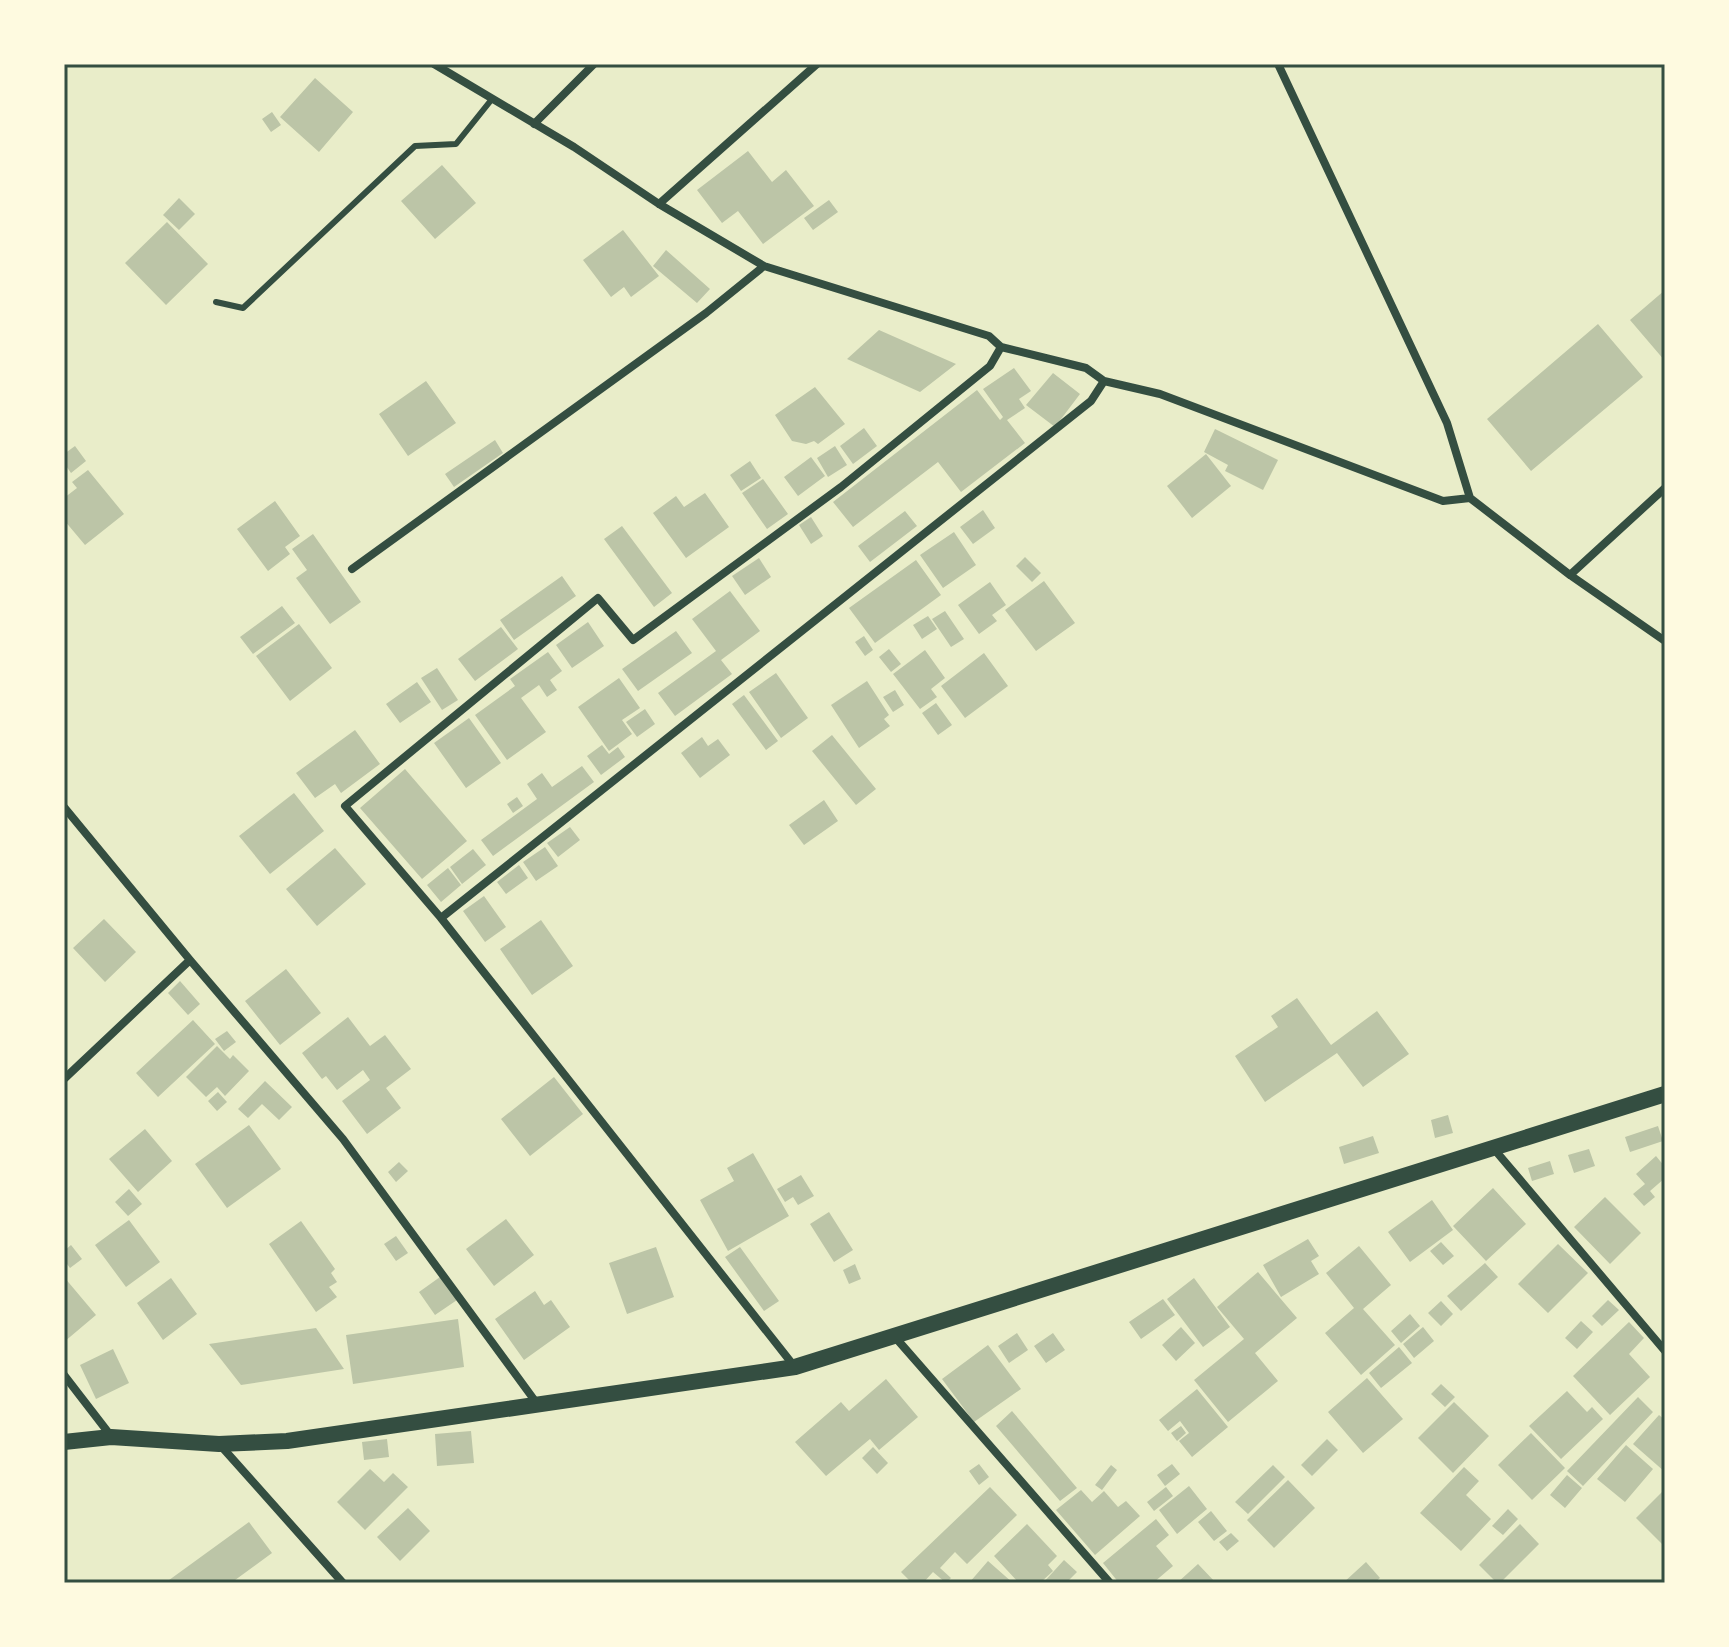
<svg xmlns="http://www.w3.org/2000/svg" width="1729" height="1647" font-family="Poppins,sans-serif">
	<style>
		.building { fill: #bcc5a7 }
		.lines { fill: none; stroke-linecap: round; stroke-linejoin: round }
		.service { stroke: #344e41; stroke-width: 6 }
		.minor { stroke: #344e41; stroke-width: 8 }
		.secondary { stroke: #344e41; stroke-width: 16 }
		.neatline { fill: none; stroke: #344e41; stroke-width: 3 }
	</style>
	<rect width="100%" height="100%" fill="#e9edc9"/>
	<path class="building" d="M315 78 353 112 319 152 280 117Z
		M272 112 281 125 271 132 262 119Z
		M748 151 772 182 786 170 814 206 763 244 738 211 722 223 697 190Z
		M442 165 476 203 435 239 401 201Z
		M179 198 195 214 179 230 163 215Z
		M829 200 838 212 813 230 804 218Z
		M167 222 208 264 166 305 125 263Z
		M623 230 659 276 631 297 624 287 611 297 583 260Z
		M666 250 710 289 697 303 653 266Z
		M1665 290V361L1630 320Z
		M1598 324 1643 377 1531 471 1487 419Z
		M879 330 956 364 920 392 847 359Z
		M1014 368 1031 391 1019 399 1025 408 1007 420 1025 443 961 492 938 462 853 527 833 502 977 390 1000 420 1003 417 983 389Z
		M1053 373 1080 394 1055 427 1026 405Z
		M426 381 456 423 408 456 379 414Z
		M815 387 845 424 818 444 814 441 806 444 792 441 775 415Z
		M864 428 877 446 853 464 840 446Z
		M1215 429 1278 460 1263 490 1225 471 1228 465 1204 452Z
		M495 440 503 453 454 487 445 474Z
		M75 446 86 461 71 473 64 463V454Z
		M835 446 847 465 828 477 817 458Z
		M1206 454 1231 486 1192 518 1167 486Z
		M811 457 825 476 798 496 784 477Z
		M750 461 761 478 741 491 730 475Z
		M88 470 124 514 85 545 64 520V498L77 488 72 482Z
		M763 479 788 514 767 529 742 493Z
		M705 493 729 527 686 558 653 513 676 496 684 507Z
		M275 501 300 536 285 547 290 554 268 571 237 529Z
		M983 510 995 528 973 544 960 527Z
		M905 511 917 526 870 562 858 546Z
		M811 517 823 536 811 544 799 525Z
		M622 526 672 593 654 607 604 539Z
		M954 532 976 565 943 588 920 555Z
		M313 534 361 602 330 624 296 578 307 570 292 549Z
		M1025 557 1041 573 1032 582 1016 566Z
		M759 558 771 577 745 595 732 576Z
		M916 560 941 595 875 643 849 608Z
		M562 576 576 596 514 640 500 620Z
		M1044 581 1075 623 1036 651 1005 610Z
		M990 582 1006 605 992 615 997 621 979 634 958 605Z
		M730 591 760 631 721 660 732 674 675 716 658 693 716 651 692 619Z
		M282 606 295 623 253 654 240 637Z
		M945 611 964 639 951 647 932 619Z
		M928 616 937 629 922 639 913 625Z
		M588 622 604 646 572 668 556 645Z
		M299 624 332 668 290 701 256 656Z
		M501 627 518 649 475 681 458 659Z
		M676 631 692 653 638 691 622 669Z
		M864 636 873 650 865 656 855 642Z
		M889 649 901 664 891 672 879 657Z
		M925 650 945 678 931 689 937 697 920 709 893 674Z
		M548 652 562 671 550 680 557 690 547 697 539 685 521 698 546 732 507 760 475 715 515 686 510 679Z
		M984 653 1008 686 965 718 941 686Z
		M437 668 458 700 442 710 421 678Z
		M776 673 808 718 781 738 749 692Z
		M619 678 640 708 622 720 632 734 609 751 578 707Z
		M867 681 889 715 884 719 890 726 859 748 831 705Z
		M417 682 431 702 400 723 386 704Z
		M895 690 904 705 893 712 883 697Z
		M744 695 778 741 766 750 732 704Z
		M936 703 952 725 938 735 922 713Z
		M645 709 655 724 637 737 626 722Z
		M469 718 501 763 466 788 434 743Z
		M355 730 380 764 341 793 335 784 315 798 296 773Z
		M832 735 876 789 856 805 812 751Z
		M702 737 708 746 718 739 730 755 700 778 681 753Z
		M602 745 609 754 618 747 625 757 601 775 587 756Z
		M582 766 594 782 493 856 481 840 537 799 527 784 542 773 552 787Z
		M405 769 467 841 422 879 360 808Z
		M294 793 324 831 270 874 239 836Z
		M517 797 523 806 513 813 507 804Z
		M824 800 838 821 804 845 789 825Z
		M570 827 580 840 558 857 547 843Z
		M545 847 558 866 536 881 523 862Z
		M335 848 366 884 317 926 286 889Z
		M473 849 486 865 462 884 450 867Z
		M519 865 528 878 506 894 497 882Z
		M448 868 461 885 441 902 427 885Z
		M484 896 506 927 485 942 463 911Z
		M104 919 136 952 105 982 73 948Z
		M541 920 573 966 532 995 500 949Z
		M286 969 321 1013 280 1045 245 1001Z
		M180 981 200 1004 188 1015 168 993Z
		M1297 998 1331 1045 1377 1011 1409 1054 1363 1087 1337 1053 1265 1102 1235 1056 1278 1027 1271 1016Z
		M348 1017 370 1046 385 1035 411 1069 386 1088 401 1108 367 1134 342 1101 370 1080 363 1070 337 1090 326 1076 322 1079 302 1053Z
		M193 1020 215 1044 158 1097 136 1073Z
		M227 1031 236 1042 224 1051 215 1039Z
		M217 1046 230 1059 233 1055 249 1071 225 1096 217 1087 206 1097 186 1077Z
		M554 1077 583 1114 530 1156 501 1119Z
		M265 1081 292 1107 279 1120 262 1104 248 1118 238 1109Z
		M218 1092 227 1102 217 1111 208 1101Z
		M1448 1115 1453 1133 1435 1138 1431 1120Z
		M249 1125 281 1169 227 1208 195 1164Z
		M1658 1126 1663 1141 1630 1152 1625 1137Z
		M145 1129 172 1161 138 1192 109 1159Z
		M1373 1136 1379 1153 1344 1164 1339 1147Z
		M1589 1149 1595 1166 1574 1173 1568 1155Z
		M753 1153 789 1216 728 1251 700 1200 734 1181 727 1168Z
		M1656 1156 1665 1167V1178L1650 1191 1655 1197 1644 1206 1633 1194 1645 1184 1636 1174Z
		M1550 1161 1554 1174 1532 1181 1528 1168Z
		M399 1162 408 1171 396 1182 388 1172Z
		M801 1175 814 1196 798 1205 793 1197 785 1202 777 1189Z
		M1493 1188 1526 1224 1486 1261 1453 1226Z
		M129 1189 142 1204 128 1216 115 1202Z
		M1605 1197 1641 1233 1610 1264 1574 1227Z
		M1432 1200 1453 1230 1410 1262 1388 1232Z
		M829 1212 853 1250 834 1262 810 1224Z
		M506 1219 534 1255 494 1286 466 1249Z
		M129 1220 160 1262 126 1287 95 1245Z
		M301 1221 335 1269 331 1273 337 1282 329 1287 337 1297 316 1312 269 1244Z
		M396 1236 408 1253 396 1261 384 1244Z
		M1308 1239 1319 1256 1311 1261 1319 1274 1281 1297 1263 1265Z
		M1441 1242 1454 1256 1443 1265 1430 1251Z
		M1558 1244 1588 1273 1548 1313 1518 1284Z
		M71 1245 82 1259 70 1268 64 1260V1251Z
		M1359 1246 1391 1285 1363 1309 1395 1345 1361 1375 1325 1333 1354 1308 1326 1273Z
		M656 1247 674 1297 627 1314 609 1263Z
		M740 1247 779 1301 764 1311 725 1257Z
		M1485 1263 1498 1277 1461 1311 1447 1296Z
		M855 1264 861 1279 849 1284 843 1270Z
		M1258 1272 1297 1318 1255 1353 1278 1381 1228 1422 1194 1380 1244 1339 1217 1307Z
		M64 1277 96 1315 64 1342Z
		M440 1277 457 1300 435 1315 419 1292Z
		M171 1278 197 1314 163 1340 137 1303Z
		M1194 1278 1230 1327 1203 1347 1167 1299Z
		M535 1291 544 1305 551 1300 570 1327 524 1360 495 1319Z
		M1163 1299 1175 1315 1141 1339 1129 1322Z
		M1608 1300 1619 1310 1602 1326 1592 1316Z
		M1441 1301 1453 1314 1441 1326 1428 1313Z
		M1410 1314 1420 1326 1401 1343 1391 1331Z
		M458 1319 464 1367 353 1384 346 1335Z
		M1581 1321 1593 1332 1577 1349 1565 1338Z
		M1629 1322 1644 1338 1629 1354 1650 1377 1610 1415 1573 1376Z
		M1181 1327 1195 1343 1176 1361 1162 1345Z
		M1423 1327 1434 1341 1414 1358 1403 1344Z
		M316 1328 344 1369 241 1385 209 1344Z
		M1017 1333 1028 1350 1009 1363 998 1346Z
		M1053 1333 1065 1350 1046 1363 1034 1346Z
		M988 1345 1021 1389 974 1422 942 1379Z
		M1399 1347 1412 1363 1381 1388 1369 1373Z
		M113 1349 129 1383 96 1399 80 1365Z
		M1367 1378 1403 1419 1363 1453 1328 1412Z
		M886 1379 918 1417 879 1450 870 1439 826 1476 795 1442 841 1402 849 1411Z
		M1441 1384 1455 1397 1445 1407 1431 1394Z
		M1197 1389 1228 1427 1192 1457 1179 1441 1189 1433 1180 1421 1168 1431 1159 1420Z
		M1567 1391 1587 1412 1592 1407 1603 1419 1561 1459 1529 1426Z
		M1638 1397 1653 1412 1583 1486 1567 1471Z
		M1454 1402 1489 1436 1453 1473 1418 1438Z
		M1012 1411 1077 1488 1060 1501 996 1426Z
		M1659 1415 1665 1420V1472L1633 1444Z
		M1181 1426 1186 1433 1177 1441 1171 1433Z
		M471 1431 474 1463 437 1466 435 1434Z
		M1531 1433 1565 1468 1532 1500 1498 1465Z
		M387 1439 389 1457 364 1460 362 1442Z
		M1327 1439 1338 1450 1312 1476 1301 1465Z
		M1626 1445 1653 1469 1625 1502 1597 1479Z
		M873 1447 888 1463 877 1474 862 1458Z
		M979 1464 989 1477 979 1485 969 1471Z
		M1172 1464 1180 1474 1165 1486 1157 1475Z
		M1111 1465 1117 1470 1102 1490 1095 1485Z
		M1273 1465 1285 1477 1248 1514 1235 1502Z
		M1464 1467 1479 1481 1466 1495 1491 1519 1461 1551 1420 1513Z
		M370 1469 384 1482 393 1473 408 1487 365 1530 337 1502Z
		M1567 1475 1582 1488 1565 1508 1550 1495Z
		M1288 1480 1315 1508 1274 1548 1247 1520Z
		M1189 1486 1207 1509 1177 1534 1159 1510Z
		M990 1487 1017 1515 967 1564 955 1552 940 1568 951 1578 946 1583 933 1572 923 1583H912L901 1572Z
		M1166 1487 1173 1496 1154 1511 1147 1502Z
		M1665 1489V1547L1636 1518Z
		M1081 1490 1092 1502 1104 1491 1118 1507 1126 1501 1140 1516 1095 1555 1056 1510Z
		M408 1508 430 1531 400 1561 377 1537Z
		M1508 1509 1518 1519 1503 1535 1492 1526Z
		M1211 1511 1227 1531 1214 1541 1198 1522Z
		M1156 1519 1169 1535 1156 1546 1173 1566 1153 1583H1119L1103 1563Z
		M249 1522 272 1553 231 1583H165Z
		M1027 1524 1057 1556 1048 1565 1053 1571 1040 1583H1019L994 1556Z
		M1520 1524 1539 1544 1500 1583H1497L1479 1565Z
		M1231 1533 1239 1541 1227 1551 1219 1542Z
		M1064 1560 1077 1572 1066 1583H1043Z
		M988 1561 1013 1583H969Z
		M1366 1562 1380 1578 1374 1583H1343Z
		M1198 1564 1216 1583H1177Z"/>
	<g class="lines">
		<path class="service" d="M216 302 243 308 415 146 456 144 492 99"/>
		<path class="minor" d="M434 64 574 147 659 204 764 266 989 336 1001 347 1086 368 1104 381 1160 394 1443 501 1470 498
			M1278 64 1447 423 1470 498 1570 575 1665 641
			M534 124 594 64
			M659 204 817 64
			M352 569 706 313 764 266
			M1570 575 1665 488
			M64 807 190 960 343 1139 538 1405
			M441 918 1091 401 1104 381
			M64 1079 190 960
			M1494 1149 1665 1351
			M895 1337 1110 1583
			M794 1366 441 918 345 806 598 598 633 640 841 487 990 366 1001 347
			M64 1375 111 1436
			M221 1446 343 1583"/>
		<path class="secondary" d="M64 1442 111 1437 219 1444 287 1441 795 1367 1665 1094"/>
	</g>
	<rect width="1729" height="1647" fill="none" stroke="#fefae0" stroke-width="132"/>
	<rect x="66" y="66" width="1597" height="1515" class="neatline"/>
</svg>
